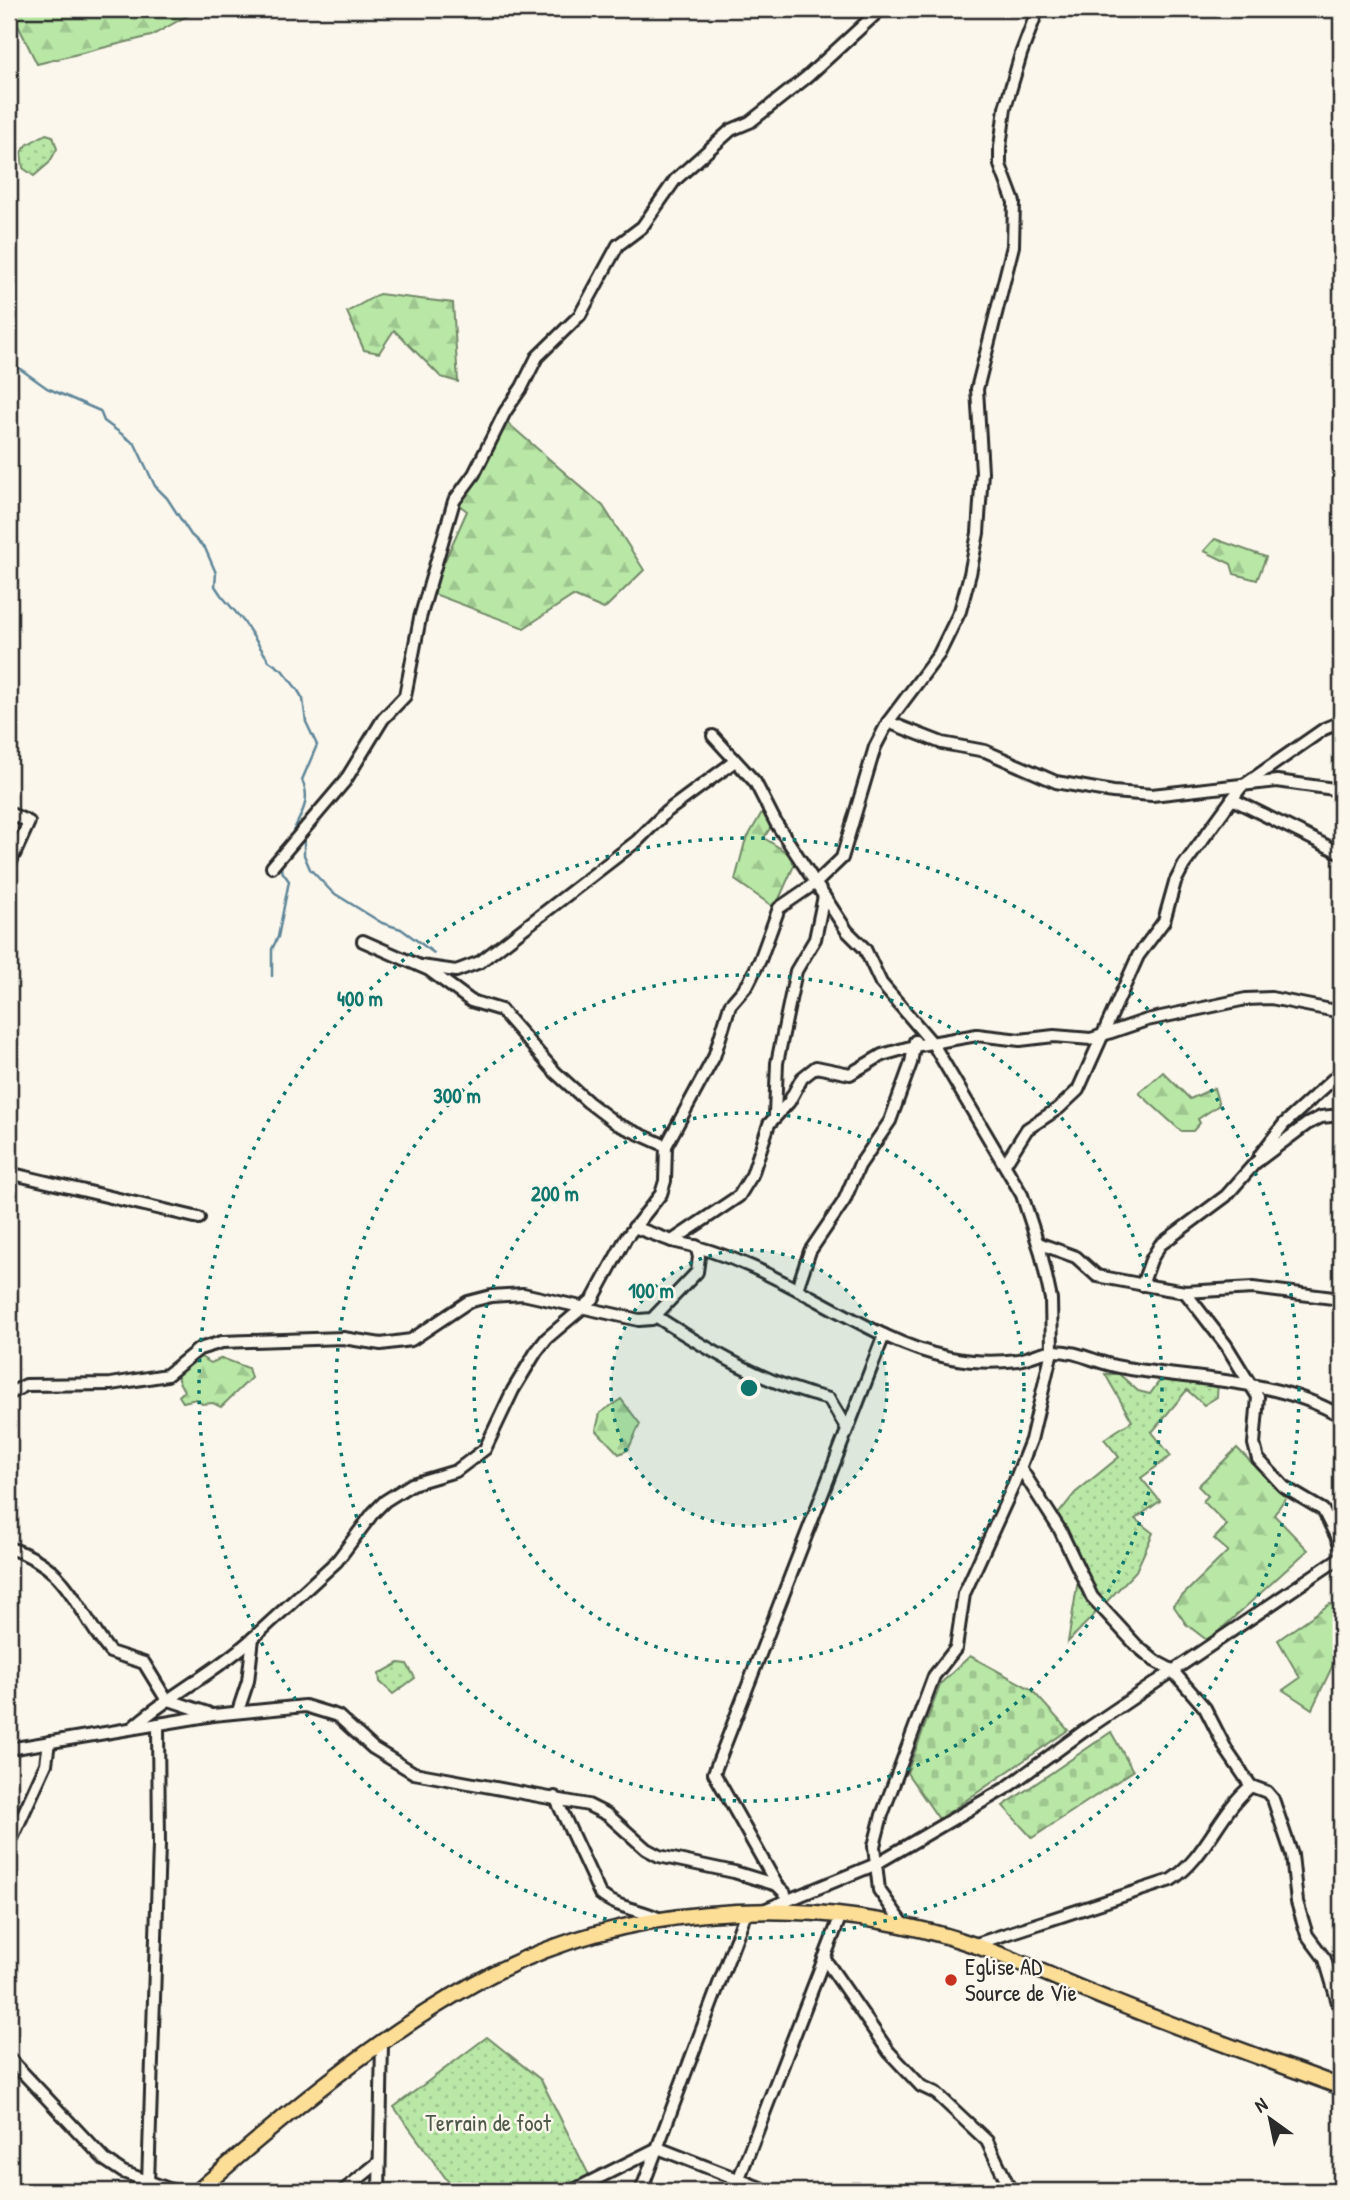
<svg xmlns="http://www.w3.org/2000/svg" width="1350" height="2200" viewBox="0 0 1350 2200" font-family="'Patrick Hand',sans-serif">
<defs>
<pattern id="grass-dots" width="8" height="8" patternUnits="userSpaceOnUse" patternTransform="scale(1.75)"><rect width="8" height="8" fill="#b8e7a6"/><path d="M2 2h.1M6 6h.1" fill="none" stroke="#9ec68f" stroke-width="1.8" stroke-linecap="round"/></pattern>
<pattern id="forest-firs" width="22" height="20" patternUnits="userSpaceOnUse" patternTransform="scale(1.75)"><rect width="22" height="20" fill="#b8e7a6"/><path d="M5 1l3.5 6h-7zM16 11l3.5 6h-7z" fill="#9ec68f"/></pattern>
<pattern id="cemetery-stones" width="16" height="16" patternUnits="userSpaceOnUse" patternTransform="scale(1.75)"><rect width="16" height="16" fill="#b8e7a6"/><path d="M2 7V4a2 2 0 0 1 4 0v3zM10 15v-3a2 2 0 0 1 4 0v3z" fill="#9ec68f"/></pattern>
</defs>
<rect width="100%" height="100%" fill="#fbf7ec"/>
<filter id="ink" filterUnits="userSpaceOnUse"><feTurbulence type="fractalNoise" baseFrequency=".0143" numOctaves="2"/><feDisplacementMap in="SourceGraphic" scale="14" xChannelSelector="R" yChannelSelector="G"/><feConvolveMatrix kernelMatrix="1 2 1 2 8 2 1 2 1" color-interpolation-filters="sRGB"/></filter>
<g filter="url(#ink)">
<g fill="url(#grass-dots)" stroke="#728968" stroke-width="2">
<polygon points="46,134 53,136 57,149 49,163 34,176 23,168 21,152 28,144"/>
<polygon points="1165,1373 1218,1381 1217,1397 1204,1405 1187,1390 1152,1432 1171,1456 1141,1478 1160,1501 1135,1519 1153,1533 1136,1571 1068,1642 1079,1574 1056,1517 1075,1493 1119,1457 1104,1439 1132,1421 1105,1374 1119,1374 1138,1391 1150,1394"/>
<polygon points="399,1663 407,1664 415,1678 393,1694 380,1682 379,1674"/>
<polygon points="487,2037 541,2080 592,2181 572,2191 455,2191 394,2107"/>
</g>
<g fill="url(#forest-firs)" stroke="#728968" stroke-width="2">
<polygon points="10,9 199,9 151,36 37,64"/>
<polygon points="379,294 453,303 458,382 441,377 394,330 379,353 364,350 347,312"/>
<polygon points="502,418 603,506 644,570 604,609 573,596 524,628 434,594 442,567 467,511 454,501"/>
<polygon points="1215,539 1266,557 1257,580 1234,574 1231,564 1204,551"/>
<polygon points="765,807 775,820 764,838 797,859 775,908 735,880 745,842"/>
<polygon points="1163,1072 1190,1099 1214,1088 1219,1105 1198,1119 1200,1123 1193,1131 1181,1131 1139,1093"/>
<polygon points="199,1356 211,1363 222,1358 248,1368 251,1378 221,1407 213,1403 202,1404 196,1399 183,1402 179,1396 184,1391 178,1380 178,1370"/>
<polygon points="621,1399 640,1424 628,1450 619,1454 596,1430 600,1413"/>
<polygon points="1237,1448 1286,1497 1274,1515 1308,1550 1208,1641 1186,1624 1173,1605 1228,1551 1214,1539 1227,1525 1203,1501 1208,1496 1198,1486"/>
<polygon points="1330,1604 1341,1609 1341,1648 1312,1709 1283,1690 1300,1678 1278,1640"/>
</g>
<g fill="url(#cemetery-stones)" stroke="#728968" stroke-width="2">
<polygon points="970,1656 1031,1689 1068,1730 939,1819 907,1773 941,1683"/>
<polygon points="1111,1732 1133,1771 1032,1838 1003,1806"/>
</g>
<g fill="none" stroke-linecap="round" stroke-linejoin="round">
<g stroke="#5f8699" stroke-width="2.5">
<path d="M9 361 47 388 100 411 104 421 135 444 155 486 167 498 191 535 205 548 216 573 215 586 221 595 244 622 269 661 282 670 297 689 303 699 306 722 317 745 302 780C313 803 298 817 290 839"/>
<polyline points="304,836 304,855 310,869 332,892 382,923 401,929 434,953"/>
<polyline points="272,976 272,949 278,937 289,881 281,870 282,862"/>
</g>
<g stroke="#2b2b2b" stroke-width="16">
<g id="minor">
<polyline points="888,722 942,743 985,751 1056,782 1113,792 1152,795 1277,781 1341,790"/>
<polyline points="713,736 755,782 776,823 847,931 865,949 881,983 933,1044 1022,1195 1041,1253 1051,1299 1052,1351 1031,1440 1011,1491 964,1594 956,1648 934,1676 882,1815 874,1846 879,1890 904,1925"/>
<polyline points="1232,799 1341,853"/>
<polyline points="9,813 29,822 9,866"/>
<polyline points="272,867 345,781 383,719 405,696 420,618 454,501 474,474 505,412 522,387 537,357 580,315 618,245 642,227 675,180 731,130 750,122 807,77 881,9"/>
<polyline points="363,941 429,970 471,1001 501,1010 556,1073 588,1102 617,1124 666,1146"/>
<polyline points="421,966 456,971 480,962 637,841 666,812 735,761"/>
<polyline points="775,1115 777,1063 796,971 815,939 824,896"/>
<polyline points="1260,1155 1284,1124 1341,1072"/>
<polyline points="1005,1164 1027,1129 1059,1108 1078,1090 1138,956 1164,921 1175,882 1184,865 1241,787 1324,729 1341,722"/>
<polyline points="9,1173 199,1218"/>
<polyline points="634,1227 672,1241 739,1196 752,1175 769,1124 789,1102 802,1078 816,1067 850,1074 882,1055 914,1046 977,1035 1020,1040 1054,1036 1091,1039 1147,1020 1246,999 1271,998 1341,1012"/>
<path d="M672 1241C753 1257 811 1300 884 1335"/>
<polyline points="1038,1243 1076,1257 1097,1276 1155,1287 1185,1292 1253,1288 1341,1299"/>
<polyline points="1142,1285 1151,1260 1160,1245 1226,1196 1255,1163 1307,1124 1321,1117 1341,1115"/>
<polyline points="797,1289 810,1251 844,1201 859,1166 890,1121 911,1063 915,1041"/>
<polyline points="1185,1292 1226,1345 1258,1397 1254,1444 1258,1459 1284,1487 1323,1510 1341,1546"/>
<path d="M657 1317C710 1351 767 1385 829 1399L847 1429"/>
<polyline points="9,1394 26,1385 111,1384 167,1375 199,1349 222,1342 343,1338 381,1344 411,1340 468,1302 491,1296 523,1294 639,1320 652,1319 697,1272 699,1257 696,1246"/>
<polyline points="1021,1469 1060,1530 1092,1597 1137,1646 1155,1661 1172,1670 1205,1708 1227,1751 1251,1786 1267,1792 1273,1799 1292,1855 1297,1902 1307,1935 1325,1959 1341,2013"/>
<path d="M9 1548C70 1567 75 1608 110 1652L144 1663 166 1699 208 1713"/>
<polyline points="238,1711 248,1681 253,1638 337,1561 373,1513 385,1501 412,1484 456,1471 485,1449 513,1390 536,1352 547,1338 593,1299 626,1238 661,1194 665,1181 666,1146 714,1057 730,1005 748,984 760,960 779,908 817,882 842,858 875,747 888,722 939,654 960,611 970,574 978,533 982,472 977,389 1013,246 1014,202 1000,165 1000,147 1005,108 1021,54 1038,9"/>
<path d="M132 1728C170 1694 215 1673 253 1638"/>
<polyline points="9,1749 213,1715 305,1706 338,1716 373,1748 414,1773 588,1805 608,1815 646,1849 659,1856 734,1872 777,1885 785,1893"/>
<path d="M555 1797 600 1894C619 1910 644 1909 664 1921"/>
<polyline points="9,1845 46,1764 49,1742"/>
<polyline points="9,1852 9,1878"/>
<path d="M777 1885 714 1773 884 1335C928 1356 969 1366 1018 1360 1030 1358 1041 1351 1054 1351 1079 1351 1096 1363 1120 1367 1194 1381 1274 1377 1341 1416"/>
<polyline points="764,1910 874,1865 1006,1788 1084,1731 1341,1557"/>
<path d="M973 1945 1171 1880C1206 1858 1219 1812 1251 1786"/>
<polyline points="824,1958 889,2052 921,2086 936,2093 987,2141 1011,2191"/>
<polyline points="9,2058 105,2160 123,2172 174,2191"/>
<polyline points="151,2191 148,2183 159,1845 158,1724"/>
<polyline points="343,2191 379,2162"/>
<polyline points="379,2191 382,2044"/>
<polyline points="572,2191 658,2148 768,2191"/>
<polyline points="641,2191 746,1912"/>
<polyline points="734,2191 841,1915"/>
</g>
</g>
<g stroke="#2b2b2b" stroke-width="19">
<path id="major" d="M198 2191C285 2115 373 2040 475 1983 615 1905 793 1893 946 1936 1005 1953 1060 1981 1117 2003 1191 2033 1266 2059 1341 2087"/>
</g>
<use href="#minor" stroke="#fbf7ec" stroke-width="10"/>
<use href="#major" stroke="#fdde96" stroke-width="14"/>
</g>
</g>
<circle cx="749" cy="1388" r="138" fill="#0f766e" fill-opacity=".12"/>
<g fill="none" stroke="#0f766e" stroke-width="3.5" stroke-dasharray="3.5 7">
<circle cx="749" cy="1388" r="138"/>
<circle cx="749" cy="1388" r="275"/>
<circle cx="749" cy="1388" r="413"/>
<circle cx="749" cy="1388" r="550"/>
</g>
<circle fill="#c8321e" stroke="#fbf7ec" stroke-width="2.5" cx="951" cy="1980" r="7"/>
<g text-anchor="middle" stroke-width="5" stroke-linejoin="round" paint-order="stroke">
<g font-size="23" fill="#2b2b2b" stroke="#fbf7ec" text-anchor="start">
<text x="965" y="1975">Eglise AD<tspan x="965" dy="26">Source de Vie</tspan></text>
</g>
<g font-size="23" fill="#4e5a4a" stroke="#fbf7ec">
<text x="488" y="2131">Terrain de foot</text>
</g>
</g>
<circle cx="749" cy="1388" r="10" fill="#0f766e" stroke="#fbf7ec" stroke-width="3.5"/>
<g font-size="21" text-anchor="middle" font-weight="bold" fill="#0f766e" stroke="#fbf7ec" stroke-width="5" stroke-linejoin="round" paint-order="stroke">
<text x="360" y="1006">400 m</text>
<text x="457" y="1103">300 m</text>
<text x="555" y="1201">200 m</text>
<text x="651" y="1298">100 m</text>
</g>
<rect width="1350" height="2200" fill="none" stroke="#fbf7ec" stroke-width="35"/>
<rect x="18" y="18" width="1315" height="2165" fill="none" stroke="#2b2b2b" stroke-width="2.5" filter="url(#ink)"/>
<g transform="translate(1270 2119) rotate(327)" stroke="#fbf7ec" stroke-width="5" paint-order="stroke">
<path d="M0-5L12 26L0 18L-12 26Z" fill="#2b2b2b"/>
<text y="-10" font-size="19" font-weight="bold" text-anchor="middle" fill="#2b2b2b">N</text>
</g>
</svg>
